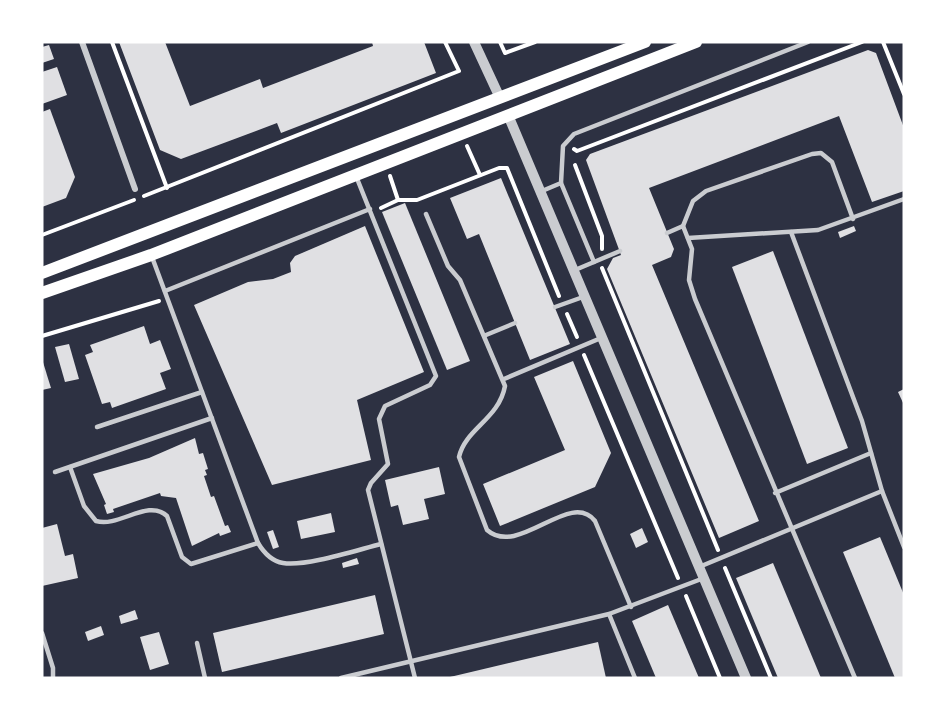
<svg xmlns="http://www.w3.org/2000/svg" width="946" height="720" viewBox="0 0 946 720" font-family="'Sofia Sans Condensed',sans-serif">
<rect width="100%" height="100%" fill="#2d3142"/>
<g fill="#e0e0e3">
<polygon points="119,42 165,42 190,106 260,79 263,88 373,46 372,42 424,42 436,73 281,133 277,123 181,159 160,150"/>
<polygon points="49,45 54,59 42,63 42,47"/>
<polygon points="868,50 876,53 904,128 904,191 872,202 839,116 649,188 674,249 671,257 652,265 759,521 719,538 607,269 613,258 621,255 586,160 590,154"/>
<polygon points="57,67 67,95 42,104 42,72"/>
<polygon points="50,109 75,177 66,198 42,207 42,112"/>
<polygon points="501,178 570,344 530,360 479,234 467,239 450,198"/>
<polygon points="405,203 470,361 447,370 382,212"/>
<polygon points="365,226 424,372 357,400 371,460 272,485 194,305 248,282 273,279 291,272 290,263 295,256"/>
<polygon points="854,226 856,231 840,238 838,232"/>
<polygon points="773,251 848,448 807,464 732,267"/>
<polygon points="144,326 150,344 160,340 171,369 160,373 166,389 112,408 110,402 102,404 85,355 93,352 90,345"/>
<polygon points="69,344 79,379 65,382 55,347"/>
<polygon points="42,359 51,388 42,390"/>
<polygon points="573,361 611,453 595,487 500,526 483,484 565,450 534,377"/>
<polygon points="904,389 904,405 898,392"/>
<polygon points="195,438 199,454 203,453 208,469 205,470 207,475 204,476 211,497 214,496 225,526 228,525 231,532 220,536 219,533 192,546 176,498 161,496 160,493 113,509 114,512 107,514 104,505 106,504 93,474 149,458"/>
<polygon points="439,467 445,494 424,499 429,519 403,525 398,505 391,507 385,480"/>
<polygon points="331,513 335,532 301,539 297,521"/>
<polygon points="57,524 65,556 73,554 78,578 42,586 42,528"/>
<polygon points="642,528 648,542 636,548 630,534"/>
<polygon points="273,530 279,547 273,549 267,532"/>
<polygon points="880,537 904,595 904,678 895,678 843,552"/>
<polygon points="357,558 359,564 343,568 342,563"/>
<polygon points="773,563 821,678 778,678 736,578"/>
<polygon points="375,595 384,634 222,672 213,633"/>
<polygon points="668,605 699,678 656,678 632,621"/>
<polygon points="135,610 138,619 121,624 119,616"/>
<polygon points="101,626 104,635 88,641 85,632"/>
<polygon points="159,632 169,664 150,670 140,637"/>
<polygon points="598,642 606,678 450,678 450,677"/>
</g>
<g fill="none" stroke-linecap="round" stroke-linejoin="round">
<g stroke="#fff" stroke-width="4">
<polyline points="112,42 167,188"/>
<polyline points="500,42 505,53 535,42"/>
<polyline points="883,42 904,94"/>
<polyline points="467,146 480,175"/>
<polyline points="574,149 577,151 862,42"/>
<polyline points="575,165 602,236 602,249"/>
<polyline points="390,176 398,200"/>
<polyline points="144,196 459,71 445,42"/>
<polyline points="381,208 398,200 417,200 499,168 507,168 559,296"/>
<polyline points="42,235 134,200"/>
<polyline points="602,268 718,550"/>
<polyline points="567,314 577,337"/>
<polyline points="42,336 159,301"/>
<polyline points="584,355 678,578"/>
<polyline points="725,568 771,678"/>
<polyline points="686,596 720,678"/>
</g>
<g stroke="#caccd0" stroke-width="4.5">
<polyline points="356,176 436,376 430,385 385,406 379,419 388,464 371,483 368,490 415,678"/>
<polyline points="561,183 594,262 575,270"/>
<polyline points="542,191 561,183 563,146 574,134 808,42"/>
<path d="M426 214 448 266 460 280 505 386C499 419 465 429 459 457L487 530C519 558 570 489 595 521L631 607"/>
<polyline points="683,226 693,201 706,191 812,154 821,153 832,162 853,219"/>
<polyline points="791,232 862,421 882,491 904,547"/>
<polyline points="667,233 683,226 692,249 689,280 695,299 855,678"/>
<polyline points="688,238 818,230 904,199"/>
<path d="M152 257 258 543C264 553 271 561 283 563 305 567 357 550 381 544"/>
<polyline points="594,262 620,251"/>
<polyline points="165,291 370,209"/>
<polyline points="555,307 583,297"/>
<polyline points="486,335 515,323"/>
<polyline points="504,379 601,338"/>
<polyline points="97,427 202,392"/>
<path d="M70 467 84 506 96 521C119 528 148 498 167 516L182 557 191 564 258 543"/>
<polyline points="55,472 212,418"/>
<polyline points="775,493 871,453"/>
<polyline points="699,567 882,491"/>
<polyline points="609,614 635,678"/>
<polyline points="42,633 53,668 53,678"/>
<polyline points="197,643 205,678"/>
<polyline points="341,678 609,614 704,578"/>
</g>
<polyline stroke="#caccd0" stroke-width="6" points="82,42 135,189"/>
<g stroke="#caccd0" stroke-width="10">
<polyline points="474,42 500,98"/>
<polyline points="508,115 746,678"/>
</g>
<g stroke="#fff" stroke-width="12">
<polyline points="42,273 645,42"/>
<polyline points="42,293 151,255 696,42"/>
</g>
</g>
<rect width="946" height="720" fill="none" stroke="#ffffff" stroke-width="87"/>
</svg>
